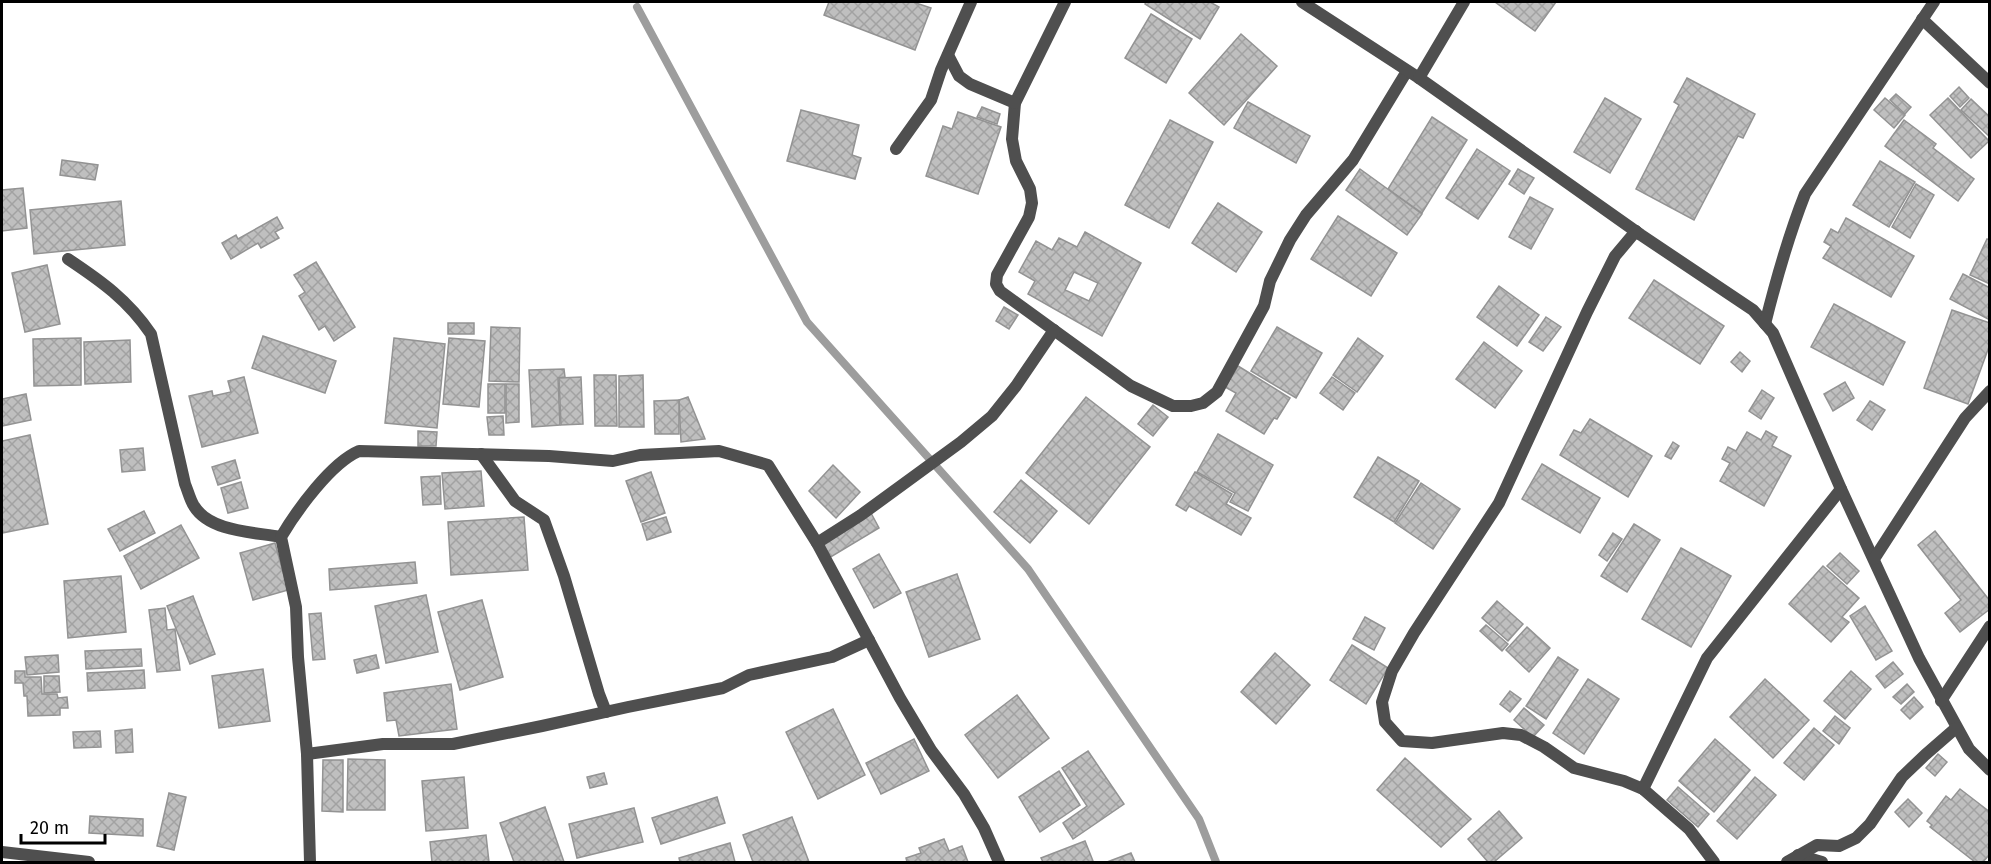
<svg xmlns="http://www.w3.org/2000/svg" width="1991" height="864" viewBox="0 0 1991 864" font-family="'Fira Sans',sans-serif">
<defs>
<pattern id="building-cross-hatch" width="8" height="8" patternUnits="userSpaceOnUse" patternTransform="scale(1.5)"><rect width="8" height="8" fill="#bfbfbf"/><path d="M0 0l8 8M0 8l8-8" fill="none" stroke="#a2a2a2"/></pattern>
</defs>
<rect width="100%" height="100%" fill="#fff"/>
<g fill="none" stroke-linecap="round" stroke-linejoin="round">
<polyline stroke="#9d9d9d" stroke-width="8" points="637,7 807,322 1028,569 1199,819 1216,862"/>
</g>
<g fill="url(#building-cross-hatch)" stroke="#939393" stroke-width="1.5" fill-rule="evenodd">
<polygon points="829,2 913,2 931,8 915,50 824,15"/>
<polygon points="1146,2 1210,2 1219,7 1200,39 1145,4"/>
<polygon points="1495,2 1556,2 1535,31"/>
<polygon points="1151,14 1192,39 1166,83 1125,58"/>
<polygon points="1241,34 1277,66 1224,125 1189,93"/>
<polygon points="1687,78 1755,114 1743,138 1738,136 1694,220 1636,189 1679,105 1674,102"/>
<polygon points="1959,87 1969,98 1960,107 1950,96"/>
<polygon points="1896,94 1911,107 1905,114 1890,100"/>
<polygon points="1605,98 1641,119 1610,173 1574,152"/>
<polygon points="1885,98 1905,115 1894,128 1874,110"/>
<polygon points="1948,98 1989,141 1971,158 1930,115"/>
<polygon points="1971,99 1990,117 1990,137 1961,110"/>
<polygon points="1248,102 1310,136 1296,163 1234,128"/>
<polygon points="982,107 1000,114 997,124 977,117"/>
<polygon points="801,110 859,125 852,155 861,158 855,179 787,161"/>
<polygon points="958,112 1001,127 978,194 926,176 943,126 952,129"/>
<polygon points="1432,117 1467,140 1422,213 1388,189"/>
<polygon points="1170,120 1213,142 1169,228 1125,205"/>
<polygon points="1904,120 1936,144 1933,148 1974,179 1958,201 1885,146"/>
<polygon points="1477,149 1510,171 1478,219 1446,198"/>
<polygon points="62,160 98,165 95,180 60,175"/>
<polygon points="1880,161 1915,182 1889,227 1853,205"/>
<polygon points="1360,169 1422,214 1407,235 1346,190"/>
<polygon points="1518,169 1534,178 1524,194 1509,184"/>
<polygon points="1916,184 1934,195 1910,238 1892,227"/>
<polygon points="23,188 27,228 2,231 2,190"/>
<polygon points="1530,197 1553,209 1531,249 1509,237"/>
<polygon points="121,201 125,245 34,254 30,210"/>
<polygon points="1218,203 1262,232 1236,272 1192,243"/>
<polygon points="1338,216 1397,253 1371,296 1311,259"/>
<polygon points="277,217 283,228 275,232 279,238 261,248 258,243 231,259 222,243 236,235 238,239"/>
<polygon points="1846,218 1914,256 1891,297 1823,258 1831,246 1824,242 1831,229 1838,233"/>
<path d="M1085 232 1141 263 1102 336 1028 294 1035 281 1019 272 1036 241 1052 250 1059 238 1077 247ZM1074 272 1098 283 1089 301 1065 290Z"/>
<polygon points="1987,239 1990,240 1990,284 1970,275"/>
<polygon points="316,262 355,327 334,341 325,326 319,330 299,296 305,292 294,275"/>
<polygon points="47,265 60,324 25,332 12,273"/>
<polygon points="1963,274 1990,288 1990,320 1950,299"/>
<polygon points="1654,280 1724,326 1700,364 1629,318"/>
<polygon points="1499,286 1539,315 1517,346 1477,317"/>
<polygon points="1834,304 1905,342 1883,385 1811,347"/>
<polygon points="1004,307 1018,315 1009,329 996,321"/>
<polygon points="1952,310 1990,323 1990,344 1968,404 1924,388"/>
<polygon points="1546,317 1561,327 1543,351 1529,342"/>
<rect x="448" y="323" width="26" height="11"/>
<polygon points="491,327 520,328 519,382 489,381"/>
<polygon points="1277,327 1322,353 1296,398 1251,371"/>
<polygon points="263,336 336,361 325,393 252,368"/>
<polygon points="81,338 81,385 34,386 33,339"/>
<polygon points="394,338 445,344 437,428 385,423"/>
<polygon points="449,338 485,341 479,407 443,404"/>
<polygon points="1358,338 1383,356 1357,392 1333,375"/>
<polygon points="130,340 131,382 85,384 84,342"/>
<polygon points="1484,342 1522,371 1495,408 1456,379"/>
<polygon points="1740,352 1750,361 1742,372 1731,362"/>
<polygon points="1238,366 1290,398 1277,419 1274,418 1264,434 1226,411 1236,393 1225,387"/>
<polygon points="564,369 565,377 558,378 560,425 532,427 529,370"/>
<polygon points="594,375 616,375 617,426 595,426"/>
<polygon points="643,375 644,427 619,427 619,376"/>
<polygon points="244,377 258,433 202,447 189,396 212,391 213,396 231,392 228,381"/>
<polygon points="581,377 583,424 561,425 559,378"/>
<polygon points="1332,377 1355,393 1343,410 1320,393"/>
<polygon points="1845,382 1854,398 1833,411 1824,394"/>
<rect x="488" y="384" width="17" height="29"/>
<polygon points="506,384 519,384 519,422 506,423"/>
<polygon points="1762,390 1774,398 1761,419 1749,411"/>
<polygon points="26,394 31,420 2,426 2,399"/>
<polygon points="688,397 705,439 681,442 679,400"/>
<polygon points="1086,397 1150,447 1089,524 1026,473"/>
<polygon points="679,400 679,434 655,434 654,401"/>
<polygon points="1870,401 1885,410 1872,430 1857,420"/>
<polygon points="1153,405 1168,417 1153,436 1138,424"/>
<polygon points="503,416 504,435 489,435 487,417"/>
<polygon points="1590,419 1652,456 1628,497 1560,455 1574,430 1581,433"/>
<polygon points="418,431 437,432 436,446 418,446"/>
<polygon points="1766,431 1777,437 1772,446 1791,456 1764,506 1720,481 1730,463 1722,459 1728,447 1736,451 1747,432 1761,440"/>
<polygon points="1218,434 1273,465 1248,511 1230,502 1235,493 1197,472"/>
<polygon points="30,435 48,524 2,533 2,441"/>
<polygon points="1673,442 1679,446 1671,459 1665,456"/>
<polygon points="143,448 145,470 122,472 120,450"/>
<polygon points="1378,457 1419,481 1394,522 1354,497"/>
<polygon points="235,460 240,478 218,485 212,467"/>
<polygon points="1542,464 1600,498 1580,533 1522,499"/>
<polygon points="833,465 860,492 836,518 809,491"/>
<polygon points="481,471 484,506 445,509 442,473"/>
<polygon points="651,472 665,513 641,522 626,481"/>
<polygon points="1195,472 1232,494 1226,504 1251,518 1241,535 1189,506 1186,511 1176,505"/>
<polygon points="440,476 441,504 423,505 421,477"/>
<polygon points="1021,480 1057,511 1030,543 994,512"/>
<polygon points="241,482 248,508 228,513 221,488"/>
<polygon points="1421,483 1460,509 1433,549 1395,523"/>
<polygon points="144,511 155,533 120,551 108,529"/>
<polygon points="871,513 879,528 829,558 821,544"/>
<polygon points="524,517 528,570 451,575 448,522"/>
<polygon points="666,517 671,532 647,540 642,524"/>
<polygon points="1634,524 1660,540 1627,592 1601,576"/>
<polygon points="181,525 199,558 141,589 124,556"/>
<polygon points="1935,531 1990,601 1990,609 1960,632 1945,613 1961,600 1918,545"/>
<polygon points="1613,533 1622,539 1607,561 1599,555"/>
<polygon points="275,543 288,590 253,600 240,553"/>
<polygon points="1681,548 1731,576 1691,647 1642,619"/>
<polygon points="1840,553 1859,571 1847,584 1827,566"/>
<polygon points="879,554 901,593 874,608 853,569"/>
<polygon points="415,562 417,583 330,590 329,569"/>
<polygon points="1823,566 1859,598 1842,617 1849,622 1831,642 1789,604"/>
<polygon points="957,574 980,639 929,657 906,592"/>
<polygon points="121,576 126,632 68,638 64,581"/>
<polygon points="426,595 438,652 386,663 375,606"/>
<polygon points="193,596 215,654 190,664 167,606"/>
<polygon points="482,600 503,677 460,690 438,612"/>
<polygon points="1497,601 1523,624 1508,641 1482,618"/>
<polygon points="1865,606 1892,651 1876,660 1850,616"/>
<polygon points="165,608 167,630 175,629 180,670 157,672 149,610"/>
<polygon points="321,613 325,659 313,660 309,614"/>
<polygon points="1365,617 1385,628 1374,650 1353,639"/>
<polygon points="1486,625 1508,644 1502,651 1480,631"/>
<polygon points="1527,627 1550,648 1529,672 1506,650"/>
<polygon points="1352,645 1388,668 1366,704 1330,680"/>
<polygon points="141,649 142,666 86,669 85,651"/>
<polygon points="1275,653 1310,685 1276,724 1241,692"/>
<polygon points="58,655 59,672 27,675 25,657"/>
<polygon points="376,655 379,668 357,673 354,660"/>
<polygon points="1558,657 1578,670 1546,719 1526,706"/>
<polygon points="1893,662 1903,674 1885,688 1876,676"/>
<polygon points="263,669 270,721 219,728 212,676"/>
<polygon points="144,670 145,688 88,691 87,673"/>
<polygon points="15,671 25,671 25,677 41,677 42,694 57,694 58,698 67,697 68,708 60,708 60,715 28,716 27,696 24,696 23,683 15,683"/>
<polygon points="1851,671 1871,689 1845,719 1824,701"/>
<polygon points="44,676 59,676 60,692 44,693"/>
<polygon points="1588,679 1619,699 1584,754 1553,733"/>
<polygon points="1765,679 1809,720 1773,758 1730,717"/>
<polygon points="451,684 457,729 399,736 396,720 387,721 384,693"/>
<polygon points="1907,684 1914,692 1901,704 1893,697"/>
<polygon points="1510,691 1521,699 1510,712 1500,704"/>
<polygon points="1017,695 1049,738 998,778 965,735"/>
<polygon points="1914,697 1923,707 1910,719 1901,710"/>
<polygon points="1524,708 1544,725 1533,737 1514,720"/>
<polygon points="833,709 865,775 818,799 786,732"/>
<polygon points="1835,716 1850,728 1839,744 1823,731"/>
<polygon points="1814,728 1834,745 1804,780 1784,763"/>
<polygon points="132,729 133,752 116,753 115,731"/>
<polygon points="100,731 101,747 74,748 73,732"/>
<polygon points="914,739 929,771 881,794 866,763"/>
<polygon points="1715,739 1750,770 1714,812 1679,781"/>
<polygon points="1088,751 1124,804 1073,839 1063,823 1087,806 1062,768"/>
<polygon points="1938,754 1947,762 1935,776 1926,768"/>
<polygon points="1405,758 1471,819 1441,847 1377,790"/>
<polygon points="348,759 385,760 385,810 347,810"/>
<polygon points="323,760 343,760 343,812 322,811"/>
<polygon points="1059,771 1080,805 1040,832 1019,797"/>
<polygon points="604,773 607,784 590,788 587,777"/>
<polygon points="464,777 468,828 426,831 422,781"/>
<polygon points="1755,777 1776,795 1737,839 1717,821"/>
<polygon points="1678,787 1709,814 1698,827 1667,800"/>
<polygon points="1960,789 1990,812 1990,854 1983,862 1975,862 1930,827 1932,825 1927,821 1946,796 1951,800"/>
<polygon points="169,793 186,797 174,850 157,846"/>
<polygon points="717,797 725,823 661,844 652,818"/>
<polygon points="1908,799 1922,813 1909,827 1895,812"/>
<polygon points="545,807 564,862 514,862 500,823"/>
<polygon points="634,808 643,842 577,858 569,824"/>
<polygon points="1499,811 1522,838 1494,862 1488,862 1468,839"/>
<polygon points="90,816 143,819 143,836 89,833"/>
<polygon points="792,817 809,862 753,862 743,835"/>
<polygon points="486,835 489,862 432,862 430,842"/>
<polygon points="944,839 949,851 962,846 968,862 907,862 906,858 921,853 919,848"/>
<polygon points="1085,841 1093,861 1089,862 1043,862 1041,858"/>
<polygon points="730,843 735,862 680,862 679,858"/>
<polygon points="1131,853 1135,862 1107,862"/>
</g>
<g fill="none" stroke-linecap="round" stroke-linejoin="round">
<g stroke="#4f4f4f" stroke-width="12">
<polyline points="1065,2 1015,103 1012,139 1016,161 1030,189 1032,203 1029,217 997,275 996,284 1000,291 1131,386 1173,406 1191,406 1203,403 1217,392 1264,306 1270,281 1290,240 1306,215 1353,160 1407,71"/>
<polyline points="1302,2 1419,78 1641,235 1753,310 1773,333 1841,489 1919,658 1969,749 1990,770"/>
<polyline points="1922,19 1990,83"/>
<polyline points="948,55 959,76 970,84 1015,103"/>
<polyline points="1419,78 1464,2"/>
<polyline points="896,149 931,100 941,70 971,2"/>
<polyline points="1636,231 1615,256 1587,312 1499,503 1414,633 1392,671 1382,702 1385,722 1402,741 1432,743 1503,733 1521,735 1544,747 1574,768 1624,781 1643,789 1689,829 1714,862"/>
<path d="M68 259C101 281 128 300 151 334L185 484C188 491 190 500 194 506 210 532 254 532 281 537"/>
<path d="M1765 324C1776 280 1788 237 1805 194L1934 2"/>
<polyline points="481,454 515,501 544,520 564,576 599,694 606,712"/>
<polyline points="817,543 861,515 961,442 992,416 1016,386 1054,330"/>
<polyline points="1874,559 1965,418 1990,391"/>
<polyline points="1941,701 1990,626"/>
<polyline points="307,754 383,744 453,744 542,726 628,707 723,688 749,675 832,657 869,640"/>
<polyline points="1643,789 1707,658 1841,489"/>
<polyline points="2,852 89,862"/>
<polyline points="1798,855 1822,862"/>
<path d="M310 862 307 754 298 657 296 607 281 537C297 510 331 463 359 451L549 456 613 461 640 455 719 451 768 465 817 543 900 698 931 750 964 794 984 828 999 862"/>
<polyline points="1787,862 1817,845 1839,846 1856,838 1870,824 1902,777 1925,755 1956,728"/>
</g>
</g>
<rect width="1991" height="864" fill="none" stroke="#000000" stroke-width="6"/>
<path d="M21 834v9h84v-9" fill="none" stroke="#000000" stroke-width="3"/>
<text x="30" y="834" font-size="18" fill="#000000" stroke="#ffffff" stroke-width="4.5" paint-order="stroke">20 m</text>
</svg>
